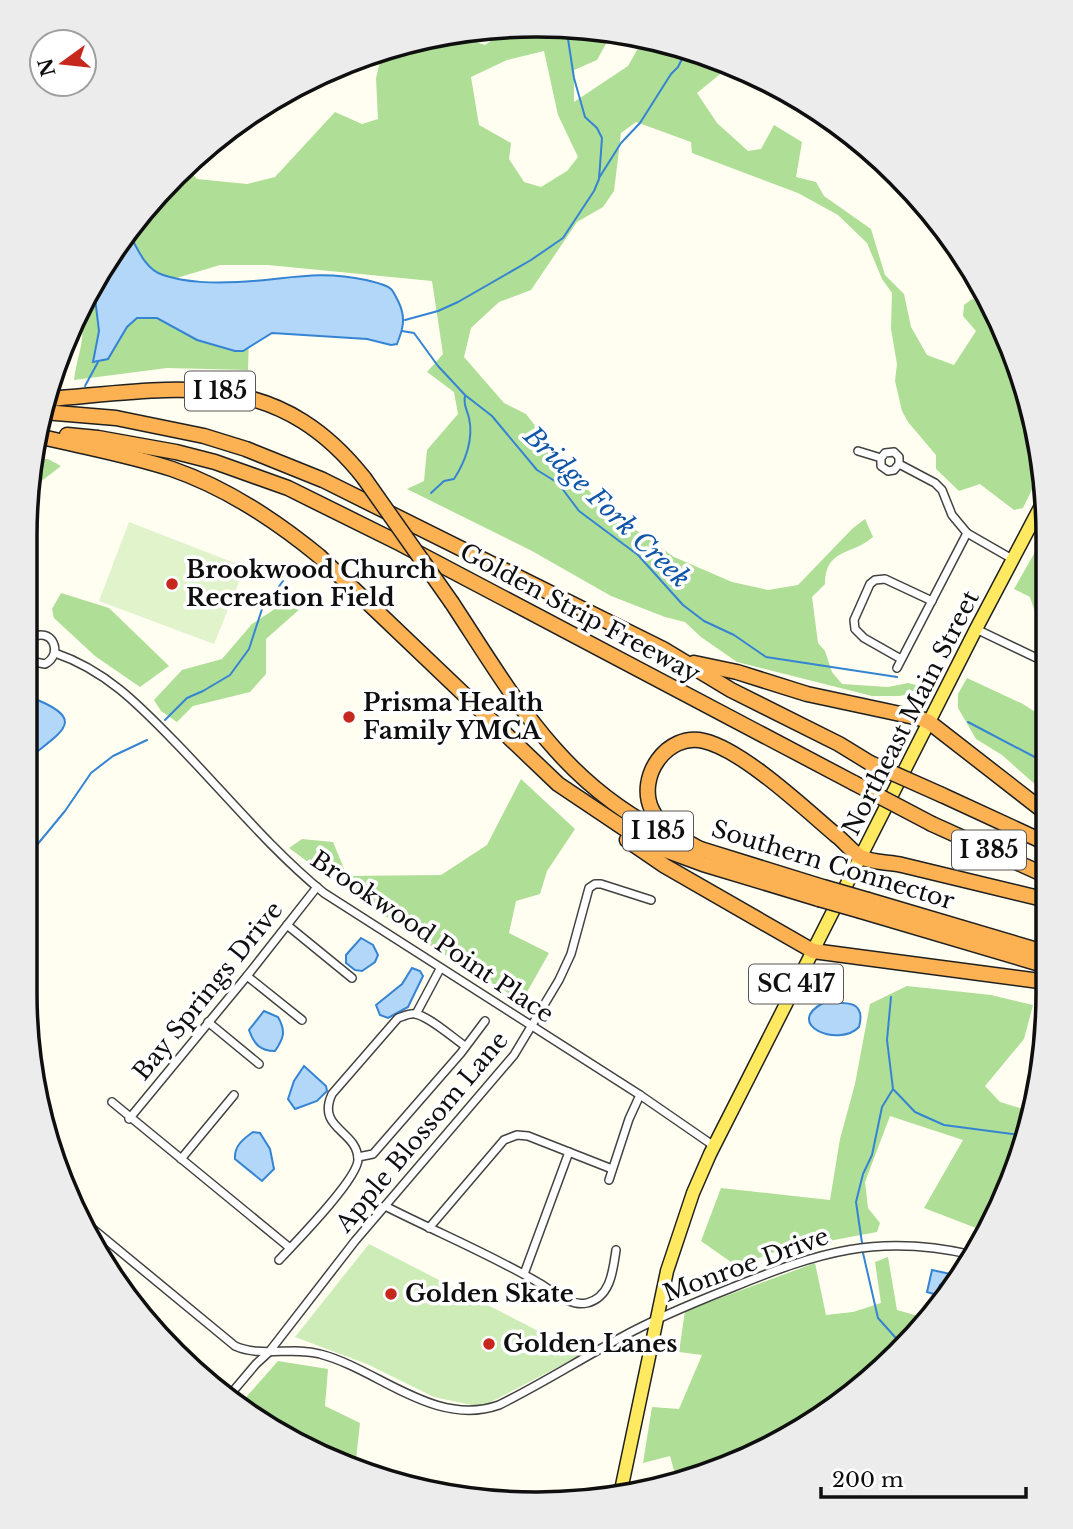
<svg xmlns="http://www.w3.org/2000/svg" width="1073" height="1529" viewBox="0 0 1073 1529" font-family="'Libre Baskerville',serif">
<rect width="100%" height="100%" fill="#fffef0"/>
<polygon fill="#cdecb7" points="369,1244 583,1354 481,1407 434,1397 367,1364 295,1337"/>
<g fill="#afde96" fill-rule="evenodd">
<path d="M570 26 612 33 597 60 574 70V102L628 66 644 38 669 42 731 65 697 93 717 123 748 151 761 149 774 125 802 142 796 177 816 182 824 196 871 229 885 275 904 294 911 327 927 355 954 365 976 331 963 316 964 305 972 299 981 301 986 312 995 309 996 310 1043 467 1023 508 1014 510 980 484 959 491 936 469V455L908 422 902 411 895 381 897 364 891 329 892 293 882 279 867 243 838 215 798 193 692 153 691 142 636 122 621 133 614 191 603 207 577 222 531 290 499 302 471 328 464 357 504 403 526 414 551 446 565 458 575 476 605 508 674 557 732 582 768 590 798 585 853 528 865 519 873 537C853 555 825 548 825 584L812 597 818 643 825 651 832 672 842 684 888 687 908 683 920 686 910 694 899 696H872L737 662 701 637 685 622 665 617 611 596 532 551 407 489 424 481 427 450 458 414 454 392 427 372 443 354 432 281 268 265H220L170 280 249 332 248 370 167 368 74 380C76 361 85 340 82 323L78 322 93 280 186 167 197 179 247 184 275 177 335 112 362 124 378 119 376 78 383 49 450 33 485 45 509 28ZM544 51 558 115 578 157 567 171 541 187 524 182 509 159 511 143 479 125 471 77 507 60Z"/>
<polygon points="34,459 48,459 61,466 35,486 33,499"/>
<polygon points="1035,552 1045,558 1045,617 1038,621 1030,597 1014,589"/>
<polygon points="61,593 109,608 169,666 140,687 95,656 54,618 52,609"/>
<polygon points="299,593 310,600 266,639 266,674 250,692 193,706 177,722 161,711 154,700 182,670 222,659 252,624"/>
<polygon points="967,678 1023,704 1046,719 1046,794 1002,755 976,739 958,708 958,694"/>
<path d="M521 779 575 829 547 871 540 894 516 901 509 933 549 953 522 1001C442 955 364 904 289 848L302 839 333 842 347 876 441 875 487 845Z"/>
<polygon points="907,986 991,995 1033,1005 1024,1039 985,1086 1000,1102 1033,1112 1022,1148 1014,1146 976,1228 924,1208 963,1140 890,1116 865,1182 868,1208 880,1223 877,1232 780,1250 732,1268 731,1262 701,1241 721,1188 830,1200 840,1139 855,1084 870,1004"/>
<polygon points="888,1257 897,1310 929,1319 874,1377 763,1452 677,1481 670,1456 643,1463 652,1407 679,1409 702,1355 679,1352 685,1311 815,1263 826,1315 853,1312 881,1303 875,1262"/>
<polygon points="278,1361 328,1369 325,1406 360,1423 355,1469 340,1465 241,1403"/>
</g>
<polygon fill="#e0f3ca" points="129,522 245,567 214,644 99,601"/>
<g fill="#b2d7f9" stroke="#3584d4" stroke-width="2">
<path d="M130 235C138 250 146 270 163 275 187 283 213 283 238 282 286 280 316 269 366 280 373 282 385 284 391 289 394 292 397 299 399 303 406 318 403 329 397 344L391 345 367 339 272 333 243 351H235L197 340 157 318H137L127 327 108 359 93 362 99 331 93 282Z"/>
<path d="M30 697C88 719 64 730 29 758Z"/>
<polygon points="361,938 373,945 378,955 375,962 362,971 355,970 346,963 346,955"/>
<polygon points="412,968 420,971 423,976 408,1007 388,1018 380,1015 376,1005 402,984"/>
<path d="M823 1003C842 1003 867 998 859 1027 839 1048 783 1025 823 1003Z"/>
<path d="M264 1011 278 1017C286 1031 284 1038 275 1051 260 1051 254 1044 249 1030Z"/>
<polygon points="304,1066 326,1086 327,1091 317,1101 295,1109 288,1099 294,1081"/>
<path d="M253 1132 260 1133 270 1149 274 1169 262 1181 235 1159C234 1146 243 1139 253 1132Z"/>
<polygon points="932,1270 955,1275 952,1288 940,1285 937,1295 927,1292"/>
</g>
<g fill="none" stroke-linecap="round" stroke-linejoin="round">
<g stroke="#3584d4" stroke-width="2">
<polyline points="599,178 621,143 640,123 671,74 678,67 687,49"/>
<polyline points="405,320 438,311 458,302 531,260 563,238 594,191 599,179 602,138 597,128 585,117 574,78 566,26"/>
<polyline points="402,331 414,333 438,366 465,395 492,416 537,470 558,483 579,511 638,555 683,605 704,621 734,635 766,657 897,677"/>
<polyline points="85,386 98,362"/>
<path d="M431 493 444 481 454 479C465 462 474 439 469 418 467 409 463 405 465 396"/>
<polyline points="363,568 371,563"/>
<polyline points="165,720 187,698 203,691 230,675 249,649 262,609 283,581"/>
<polyline points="968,722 1046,763"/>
<polyline points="27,857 65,811 91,773 113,756 147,740"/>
<polyline points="894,1090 915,1112 944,1125 1027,1136"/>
<polyline points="862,1243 856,1202 863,1174 872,1155 882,1107 893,1089 887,1040 891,997"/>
<polyline points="863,1253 878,1318 903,1346"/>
</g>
<g stroke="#424242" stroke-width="10">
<g id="minor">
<polyline points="940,227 948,246 958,254"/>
<polyline points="858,451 881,458"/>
<polyline points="899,464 894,470 888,471 881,466 881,458 885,453 894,452 899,457 899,464 935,483 942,490 952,515 967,533 1014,560"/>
<polyline points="976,629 1045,662"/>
<path d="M55 653C105 670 138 704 174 741 224 792 269 848 324 893L640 1095 714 1146"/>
<polyline points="901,659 864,638 855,629 854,620 870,584 875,580 885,579 932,601"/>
<path d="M30 661 45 664C65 653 51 626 31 638"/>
<polyline points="897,668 967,533"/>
<polyline points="287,925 352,978"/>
<polyline points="247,976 302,1020"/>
<polyline points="416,1014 440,969"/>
<polyline points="208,1022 259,1064"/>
<polyline points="1042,1060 1039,1045 1046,1037"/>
<polyline points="112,1102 290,1248"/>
<polyline points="129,1119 247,976 317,887"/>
<polyline points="358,1157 373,1154 461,1053 485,1021"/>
<polyline points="181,1159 234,1095"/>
<polyline points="609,1180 629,1119 640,1095"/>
<path d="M385 1206C436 1232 490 1254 539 1283 553 1291 570 1307 587 1303 611 1297 613 1270 616 1250"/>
<path d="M87 1224 235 1346C262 1358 292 1346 320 1354 378 1369 435 1428 499 1405 540 1385 579 1360 620 1338 656 1318 693 1303 731 1288 819 1252 878 1233 973 1255"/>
<polyline points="429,1228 504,1140 517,1135 528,1136 612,1169"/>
<path d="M279 1260C294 1244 359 1178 358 1159 357 1130 316 1129 332 1094L398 1018C404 1016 410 1013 415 1014 429 1016 453 1038 465 1046"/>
<polyline points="524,1274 569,1152"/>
<polyline points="229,1396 256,1364 269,1352 355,1241 514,1055 559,980 571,954 589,888 595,884 601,884 651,900"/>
</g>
</g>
<g stroke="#202020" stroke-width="15">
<polyline id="primary" points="620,1495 667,1271 693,1193 710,1154 976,629 1044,500"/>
</g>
<g stroke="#202020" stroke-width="17">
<g id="motorway">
<path d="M49 399C174 389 275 365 364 478"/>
<polyline points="44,412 116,418 204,436 246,449 323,480 663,649 731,690 839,744 870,763"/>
<polyline points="67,435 98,438 176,452 215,462 288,488 401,544 854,783"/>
<path d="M42 437C85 447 129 455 172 469 227 488 275 520 319 556L558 784 634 835 662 849 703 864 819 899"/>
<path d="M452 603C515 699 561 784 669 836"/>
<polyline points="694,663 737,672 807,694 919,718 929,722 1046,813"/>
<polyline points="942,795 1046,843"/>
<polyline points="932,824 1047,876"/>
<polyline points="627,840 665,866 813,951 1047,982"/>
<polyline points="694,847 823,887"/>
<path d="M700 849C682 839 661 829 652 810 636 777 667 732 704 741 743 750 805 809 837 836 845 842 853 853 861 857 872 863 890 862 902 865 950 877 999 888 1047 900"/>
<polyline points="868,900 1047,953"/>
<polyline points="861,911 1047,966"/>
</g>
</g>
<use href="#minor" stroke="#fff" stroke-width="7"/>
<use href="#primary" stroke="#ffe960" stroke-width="12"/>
<use href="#motorway" stroke="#fcb152" stroke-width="14"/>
<g stroke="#202020" stroke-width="17" stroke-linecap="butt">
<g id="motorway-bridge">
<polyline points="364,478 452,603"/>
<polyline points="870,763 942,795"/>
<polyline points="854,783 932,824"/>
<polyline points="823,887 868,900"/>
<polyline points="819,899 861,911"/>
</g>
</g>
<use href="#motorway-bridge" stroke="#fcb152" stroke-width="14"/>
</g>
<g fill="#c7281e" stroke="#fff" stroke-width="2.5">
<circle cx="172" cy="584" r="7"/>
<circle cx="349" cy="717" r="7"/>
<circle cx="391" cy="1294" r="7"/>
<circle cx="489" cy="1344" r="7"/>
</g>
<g text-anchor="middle" stroke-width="7" stroke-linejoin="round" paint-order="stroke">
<g fill="#fff" stroke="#575757" stroke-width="2">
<rect x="185" y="371.5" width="70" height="39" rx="5"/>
<rect x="623" y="811.5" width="70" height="39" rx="5"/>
<rect x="952" y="830.5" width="74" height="39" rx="5"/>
<rect x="749" y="964.5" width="94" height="39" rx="5"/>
</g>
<g font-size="23" font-weight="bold" fill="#0f0f0f">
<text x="220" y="399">I 185</text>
<text x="658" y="839">I 185</text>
<text x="989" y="858">I 385</text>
<text x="796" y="992">SC 417</text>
</g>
<g font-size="24" font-weight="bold" fill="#0f0f0f" stroke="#fff" text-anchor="start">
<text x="186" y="578">Brookwood Church<tspan x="186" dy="28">Recreation Field</tspan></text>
<text x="363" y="711">Prisma Health<tspan x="363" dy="28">Family YMCA</tspan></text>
<text x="405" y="1302">Golden Skate</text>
<text x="503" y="1352">Golden Lanes</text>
</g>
<g font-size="24" fill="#0f0f0f" stroke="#fff">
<text transform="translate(580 613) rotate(28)" y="8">Golden Strip Freeway</text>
<text transform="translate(911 713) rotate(-63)" y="8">Northeast Main Street</text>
<text transform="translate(833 865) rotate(17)" y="8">Southern Connector</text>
<text transform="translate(432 937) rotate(34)" y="8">Brookwood Point Place</text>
<text transform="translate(208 991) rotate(-51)" y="8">Bay Springs Drive</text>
<text transform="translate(422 1132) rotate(-50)" y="8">Apple Blossom Lane</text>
<text transform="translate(746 1265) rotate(-20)" y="8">Monroe Drive</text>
</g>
<g font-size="26" font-style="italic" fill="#1056a8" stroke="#fff">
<text transform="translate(607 507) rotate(44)" y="9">Bridge Fork Creek</text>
</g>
</g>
<path d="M0 0H1073V1529H0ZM536 37H537A499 499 0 0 1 1036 536V993A499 499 0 0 1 537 1492H536A499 499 0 0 1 37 993V536A499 499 0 0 1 536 37Z" fill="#ececec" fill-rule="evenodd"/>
<path fill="none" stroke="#0f0f0f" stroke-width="3.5" d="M536 37H537A499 499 0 0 1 1036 536V993A499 499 0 0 1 537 1492H536A499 499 0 0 1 37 993V536A499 499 0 0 1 536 37Z"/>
<g transform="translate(63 63) rotate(255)"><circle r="33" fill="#ffffff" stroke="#9f9f9f" stroke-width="2"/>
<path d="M0-5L12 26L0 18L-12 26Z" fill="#c7281e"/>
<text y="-10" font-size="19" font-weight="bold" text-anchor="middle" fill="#0f0f0f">N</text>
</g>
<path d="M821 1487v10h205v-10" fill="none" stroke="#0f0f0f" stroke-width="3.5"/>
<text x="832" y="1487" font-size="21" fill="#0f0f0f" stroke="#ffffff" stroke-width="5" paint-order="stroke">200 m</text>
</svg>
